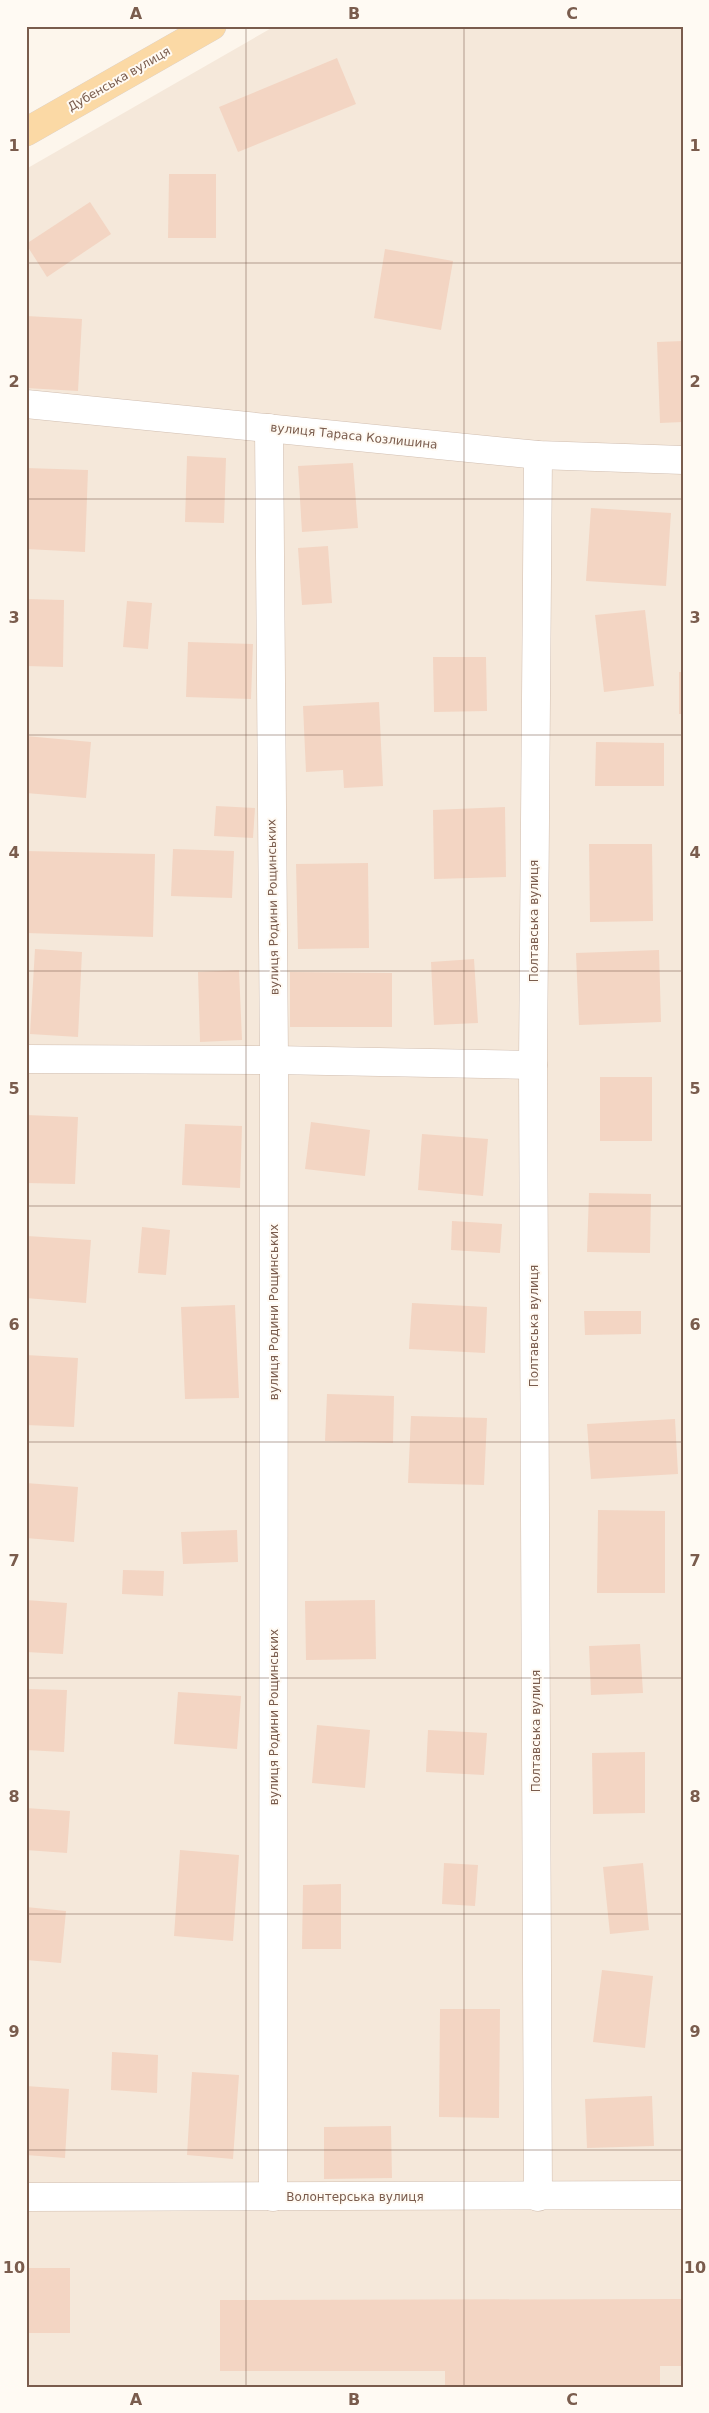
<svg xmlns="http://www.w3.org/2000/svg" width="709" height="2413" viewBox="0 0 709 2413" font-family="'DejaVu Sans',sans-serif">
<rect width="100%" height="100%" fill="#fdf6ec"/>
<polygon fill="#f5e8da" points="275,26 683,26 683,2387 26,2387 26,169"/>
<g fill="#f3d5c3">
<polygon points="337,58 356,104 238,152 219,107"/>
<polygon points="169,174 216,174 216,238 168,238"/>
<polygon points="90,202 111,234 47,277 26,244"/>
<polygon points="385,249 453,261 441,330 374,318"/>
<polygon points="26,316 82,319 78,391 26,388"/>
<polygon points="683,341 683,422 660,423 657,342"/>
<polygon points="187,456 226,458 224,523 185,522"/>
<polygon points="353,463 358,528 302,532 298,466"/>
<polygon points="26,468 88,470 85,552 26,549"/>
<polygon points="591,508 671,513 666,586 586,581"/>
<polygon points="328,546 332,603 302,605 298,548"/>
<polygon points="26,599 64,600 63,667 26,666"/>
<polygon points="127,601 152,603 148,649 123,647"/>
<polygon points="645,610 654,686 604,692 595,615"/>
<polygon points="188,642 253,644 251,699 186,697"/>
<polygon points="433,657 486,657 487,711 434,712"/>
<rect x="679" y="672" width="4" height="42"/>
<polygon points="379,702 383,786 344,788 343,770 306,772 303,706"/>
<polygon points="26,736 91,742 86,798 26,793"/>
<polygon points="596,742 664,743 664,786 595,786"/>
<polygon points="216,806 255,808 253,838 214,836"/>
<polygon points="505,807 506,877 434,879 433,810"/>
<polygon points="589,844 652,844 653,921 590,922"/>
<polygon points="173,849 234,851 232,898 171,896"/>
<polygon points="26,851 155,854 153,937 26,933"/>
<polygon points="368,863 369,948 298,949 296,864"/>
<polygon points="35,949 82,952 78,1037 30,1034"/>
<polygon points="659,950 661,1022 579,1025 576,953"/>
<polygon points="474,959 478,1023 434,1025 431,962"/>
<polygon points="239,970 242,1040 200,1042 198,972"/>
<polygon points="290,972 392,973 392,1027 290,1027"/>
<rect x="600" y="1077" width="52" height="64"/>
<polygon points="26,1115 78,1117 75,1184 26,1183"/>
<polygon points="311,1122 370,1130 365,1176 305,1169"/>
<polygon points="185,1124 242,1126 240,1188 182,1185"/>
<polygon points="422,1134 488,1139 483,1196 418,1190"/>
<polygon points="589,1193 651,1194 650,1253 587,1252"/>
<polygon points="452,1221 502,1224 500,1253 451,1250"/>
<polygon points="142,1227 170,1230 166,1275 138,1273"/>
<polygon points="27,1236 91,1240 86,1303 26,1298"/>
<polygon points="412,1303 487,1307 485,1353 409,1349"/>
<polygon points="235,1305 239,1398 185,1399 181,1307"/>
<polygon points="584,1311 641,1311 641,1334 585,1335"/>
<polygon points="26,1355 78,1358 74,1427 26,1425"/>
<polygon points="327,1394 394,1396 393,1443 325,1441"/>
<polygon points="411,1416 487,1418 484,1485 408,1483"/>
<polygon points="675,1419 678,1474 591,1479 587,1424"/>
<polygon points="26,1483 78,1487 74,1542 26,1538"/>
<polygon points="598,1510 665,1511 665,1593 597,1593"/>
<polygon points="237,1530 238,1562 183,1564 181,1532"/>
<polygon points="123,1570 164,1571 163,1596 122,1594"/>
<polygon points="26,1600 67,1603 63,1654 26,1652"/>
<polygon points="375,1600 376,1659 306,1660 305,1601"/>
<polygon points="640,1644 643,1693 591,1695 589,1646"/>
<polygon points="26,1689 67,1690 64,1752 26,1750"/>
<polygon points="178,1692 241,1696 237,1749 174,1744"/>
<polygon points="317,1725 370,1730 365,1788 312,1783"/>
<polygon points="428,1730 487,1733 484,1775 426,1772"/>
<polygon points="645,1752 645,1813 593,1814 592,1753"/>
<polygon points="26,1808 70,1811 67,1853 26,1850"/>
<polygon points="180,1850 239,1855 233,1941 174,1936"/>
<polygon points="444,1863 478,1865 475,1906 442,1904"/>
<polygon points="643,1863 649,1930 610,1934 603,1867"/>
<polygon points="341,1884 341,1949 302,1949 303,1885"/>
<polygon points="26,1907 66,1911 61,1963 26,1960"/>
<polygon points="602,1970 653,1976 645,2048 593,2042"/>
<polygon points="440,2009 500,2009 499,2118 439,2117"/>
<polygon points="112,2052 158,2055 157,2093 111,2090"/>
<polygon points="192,2072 239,2075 233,2159 187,2155"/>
<polygon points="26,2086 69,2089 65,2158 26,2155"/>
<polygon points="652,2096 654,2146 587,2148 585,2099"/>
<polygon points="391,2126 392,2178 324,2179 324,2127"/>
<rect x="26" y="2268" width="44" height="65"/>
<polygon points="683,2299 683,2366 660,2366 660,2387 445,2387 445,2371 220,2371 220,2300"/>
</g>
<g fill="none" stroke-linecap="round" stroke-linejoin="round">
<g stroke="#d1beb0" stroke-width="29">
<g id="minor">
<polyline points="26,404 538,455 683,460"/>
<polyline points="269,428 274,1060 273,2197"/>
<polyline points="538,455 533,1065 538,2197"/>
<polyline points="26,1059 274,1060 533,1065"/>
<polyline points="26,2197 683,2195"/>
</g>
</g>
<g stroke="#dad1cd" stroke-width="29">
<polyline id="major" points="26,132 212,26"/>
</g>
<use href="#minor" stroke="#fff" stroke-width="28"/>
<use href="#major" stroke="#fbd9a5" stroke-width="28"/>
</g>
<path fill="none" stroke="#7a5c4d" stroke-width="1" stroke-opacity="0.55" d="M246 26V2387M464 26V2387M26 263H683M26 499H683M26 735H683M26 971H683M26 1206H683M26 1442H683M26 1678H683M26 1914H683M26 2150H683"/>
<g text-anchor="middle" stroke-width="4" stroke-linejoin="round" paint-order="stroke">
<g font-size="12" fill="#7a5c4d" stroke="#fffaf3">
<text transform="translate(119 79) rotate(-30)" y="4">Дубенська вулиця</text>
<text transform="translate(354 436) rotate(6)" y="4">вулиця Тараса Козлишина</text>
<text transform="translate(273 907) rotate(-91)" y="4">вулиця Родини Рощинських</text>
<text transform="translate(534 921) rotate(-90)" y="4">Полтавська вулиця</text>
<text transform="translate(274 1312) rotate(-90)" y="4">вулиця Родини Рощинських</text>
<text transform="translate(534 1326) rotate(-90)" y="4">Полтавська вулиця</text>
<text transform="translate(274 1717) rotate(-90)" y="4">вулиця Родини Рощинських</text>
<text transform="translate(536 1731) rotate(-90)" y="4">Полтавська вулиця</text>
<text x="355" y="2201">Волонтерська вулиця</text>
</g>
</g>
<rect width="709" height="2413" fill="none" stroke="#fffaf3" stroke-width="55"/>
<rect x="28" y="28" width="654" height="2358" fill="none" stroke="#7a5c4d" stroke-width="2"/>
<g font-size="16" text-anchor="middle" font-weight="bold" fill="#7a5c4d">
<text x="136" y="19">A</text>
<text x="354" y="19">B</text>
<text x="572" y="19">C</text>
<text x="14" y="151">1</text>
<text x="695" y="151">1</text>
<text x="14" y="387">2</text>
<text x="695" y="387">2</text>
<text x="14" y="623">3</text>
<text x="695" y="623">3</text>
<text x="14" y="858">4</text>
<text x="695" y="858">4</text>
<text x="14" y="1094">5</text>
<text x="695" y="1094">5</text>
<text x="14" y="1330">6</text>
<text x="695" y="1330">6</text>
<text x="14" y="1566">7</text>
<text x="695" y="1566">7</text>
<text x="14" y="1802">8</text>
<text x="695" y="1802">8</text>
<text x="14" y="2037">9</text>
<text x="695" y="2037">9</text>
<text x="14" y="2273">10</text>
<text x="695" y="2273">10</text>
<text x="136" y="2405">A</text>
<text x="354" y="2405">B</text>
<text x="572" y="2405">C</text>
</g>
</svg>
